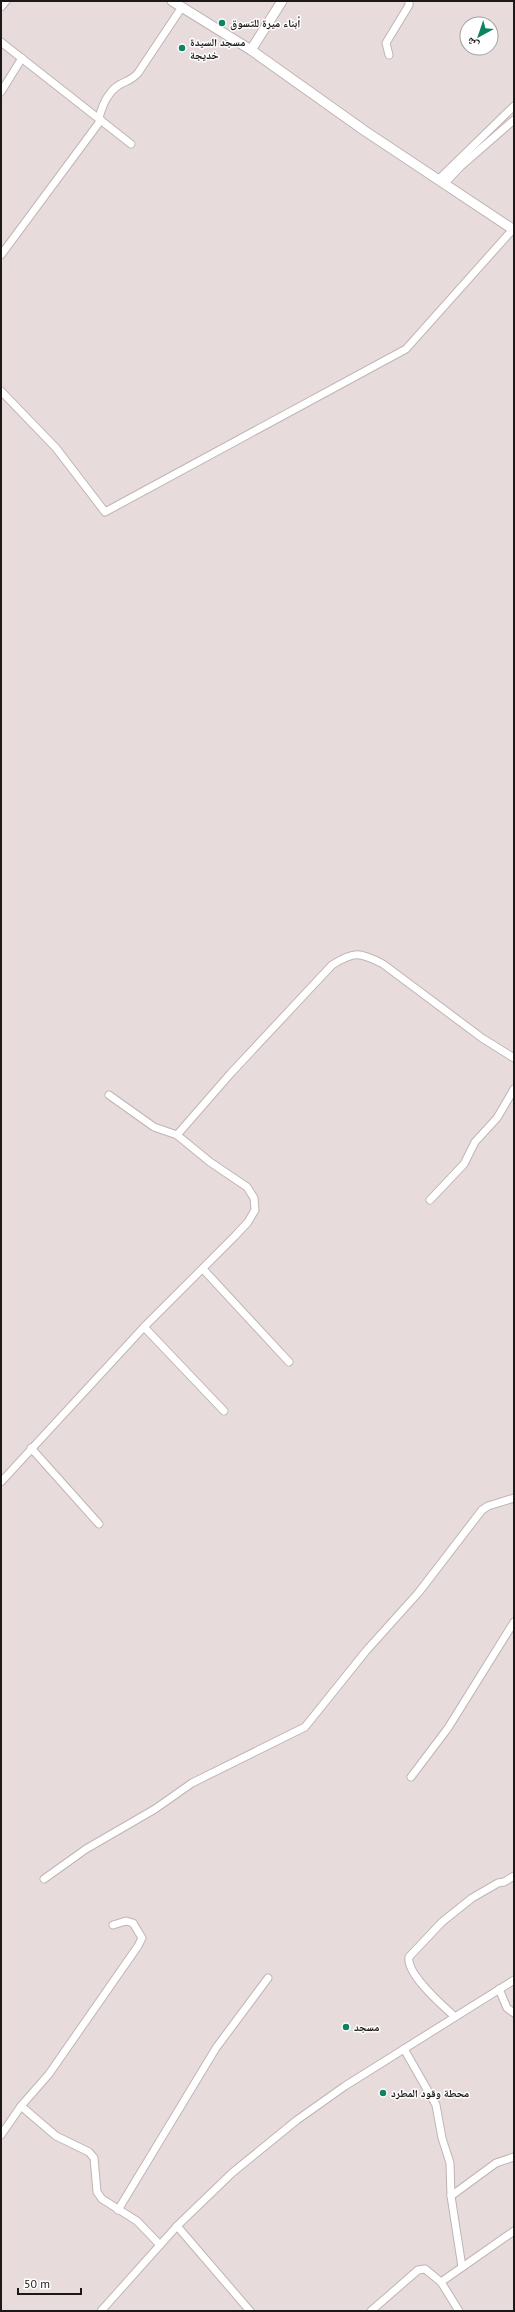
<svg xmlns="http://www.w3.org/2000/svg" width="515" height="2312" viewBox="0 0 515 2312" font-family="'PT Sans','Noto Naskh Arabic',sans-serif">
<rect width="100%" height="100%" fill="#e8dbdb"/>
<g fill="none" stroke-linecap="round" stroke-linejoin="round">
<g stroke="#c0b4b4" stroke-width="9">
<g id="street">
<polyline points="1,7 6,1"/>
<polyline points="1,42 131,144"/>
<polyline points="389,55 386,43 409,5 409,1"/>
<polyline points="1,92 22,58"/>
<path d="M99 118C102 106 108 92 119 85 126 81 132 80 138 73L182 7"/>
<polyline points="438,180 514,106"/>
<polyline points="444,184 461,166 514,120"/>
<polyline points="1,255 101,120"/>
<polyline points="1,391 56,448 105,512 406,349 514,228"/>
<path d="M177 1135 231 1073 332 965C354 951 360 952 383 964L482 1038 514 1058"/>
<polyline points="430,1200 464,1164 475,1142 497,1118 514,1089"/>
<polyline points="203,1269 289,1362"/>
<polyline points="144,1327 224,1411"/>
<polyline points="31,1448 99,1524"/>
<polyline points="1,1482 144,1327 235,1236 248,1222 255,1210 254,1198 247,1187 210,1162 177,1135 154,1127 109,1095"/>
<polyline points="411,1777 448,1728 514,1622"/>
<polyline points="44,1879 86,1849 155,1809 192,1783 305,1727 366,1651 419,1592 482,1510 488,1506 514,1498"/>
<polyline points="113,1925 126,1921 133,1923 142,1938 138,1946 49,2074 21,2106 56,2136 89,2152 94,2158 97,2192 102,2199 137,2221 160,2245"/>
<polyline points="499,1989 507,2008 514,2013"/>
<path d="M454 2016C442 2005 406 1974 409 1957L442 1922 472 1898 498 1883 504 1882 514 1876"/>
<polyline points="404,2049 436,2105 442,2138 450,2163 451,2196 462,2267"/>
<polyline points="1,2135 21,2106"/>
<polyline points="451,2196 496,2163 514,2157"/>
<polyline points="118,2210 216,2048 268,1978"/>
<polyline points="177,2226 250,2311"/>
<polyline points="441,2282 514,2231"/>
<polyline points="101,2311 177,2226 232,2173 297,2120 345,2086 514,1980"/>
<polyline points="371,2311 418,2270 425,2269 441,2282 459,2311"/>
</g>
</g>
<g stroke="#c0b4b4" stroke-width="11">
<g id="secondary">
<polyline points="172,1 251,50 365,131 514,230"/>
<polyline points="251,50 282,1"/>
</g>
</g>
<use href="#street" stroke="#fff" stroke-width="7"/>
<use href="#secondary" stroke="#fff" stroke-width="9"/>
</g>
<g fill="#0d8362" stroke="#fff" stroke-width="1.5">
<circle cx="222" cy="23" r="4"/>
<circle cx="182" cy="48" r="4"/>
<circle cx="346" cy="2027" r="4"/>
<circle cx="383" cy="2093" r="4"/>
</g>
<g text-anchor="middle" stroke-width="3" stroke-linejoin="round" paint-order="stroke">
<g font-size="11" font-weight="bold" fill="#1c1818" stroke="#fff" text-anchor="start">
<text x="230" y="27">أبناء ميرة للتسوق</text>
<text x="190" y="46">مسجد السيدة<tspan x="190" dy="13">خديجة</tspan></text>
<text x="354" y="2031">مسجد</text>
<text x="391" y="2097">محطة وقود المطرد</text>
</g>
</g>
<rect width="515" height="2312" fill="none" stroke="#1c1818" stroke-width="4"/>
<g transform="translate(479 36) rotate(220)"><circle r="19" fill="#ffffff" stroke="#a4a3a3"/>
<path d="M0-3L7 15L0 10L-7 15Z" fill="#0d8362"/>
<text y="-6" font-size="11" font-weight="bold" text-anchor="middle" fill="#1c1818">ش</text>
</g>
<path d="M18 2288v6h63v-6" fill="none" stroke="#1c1818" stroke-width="2"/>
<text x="24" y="2288" font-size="12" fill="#1c1818" stroke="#ffffff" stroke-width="3" paint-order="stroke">50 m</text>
</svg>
